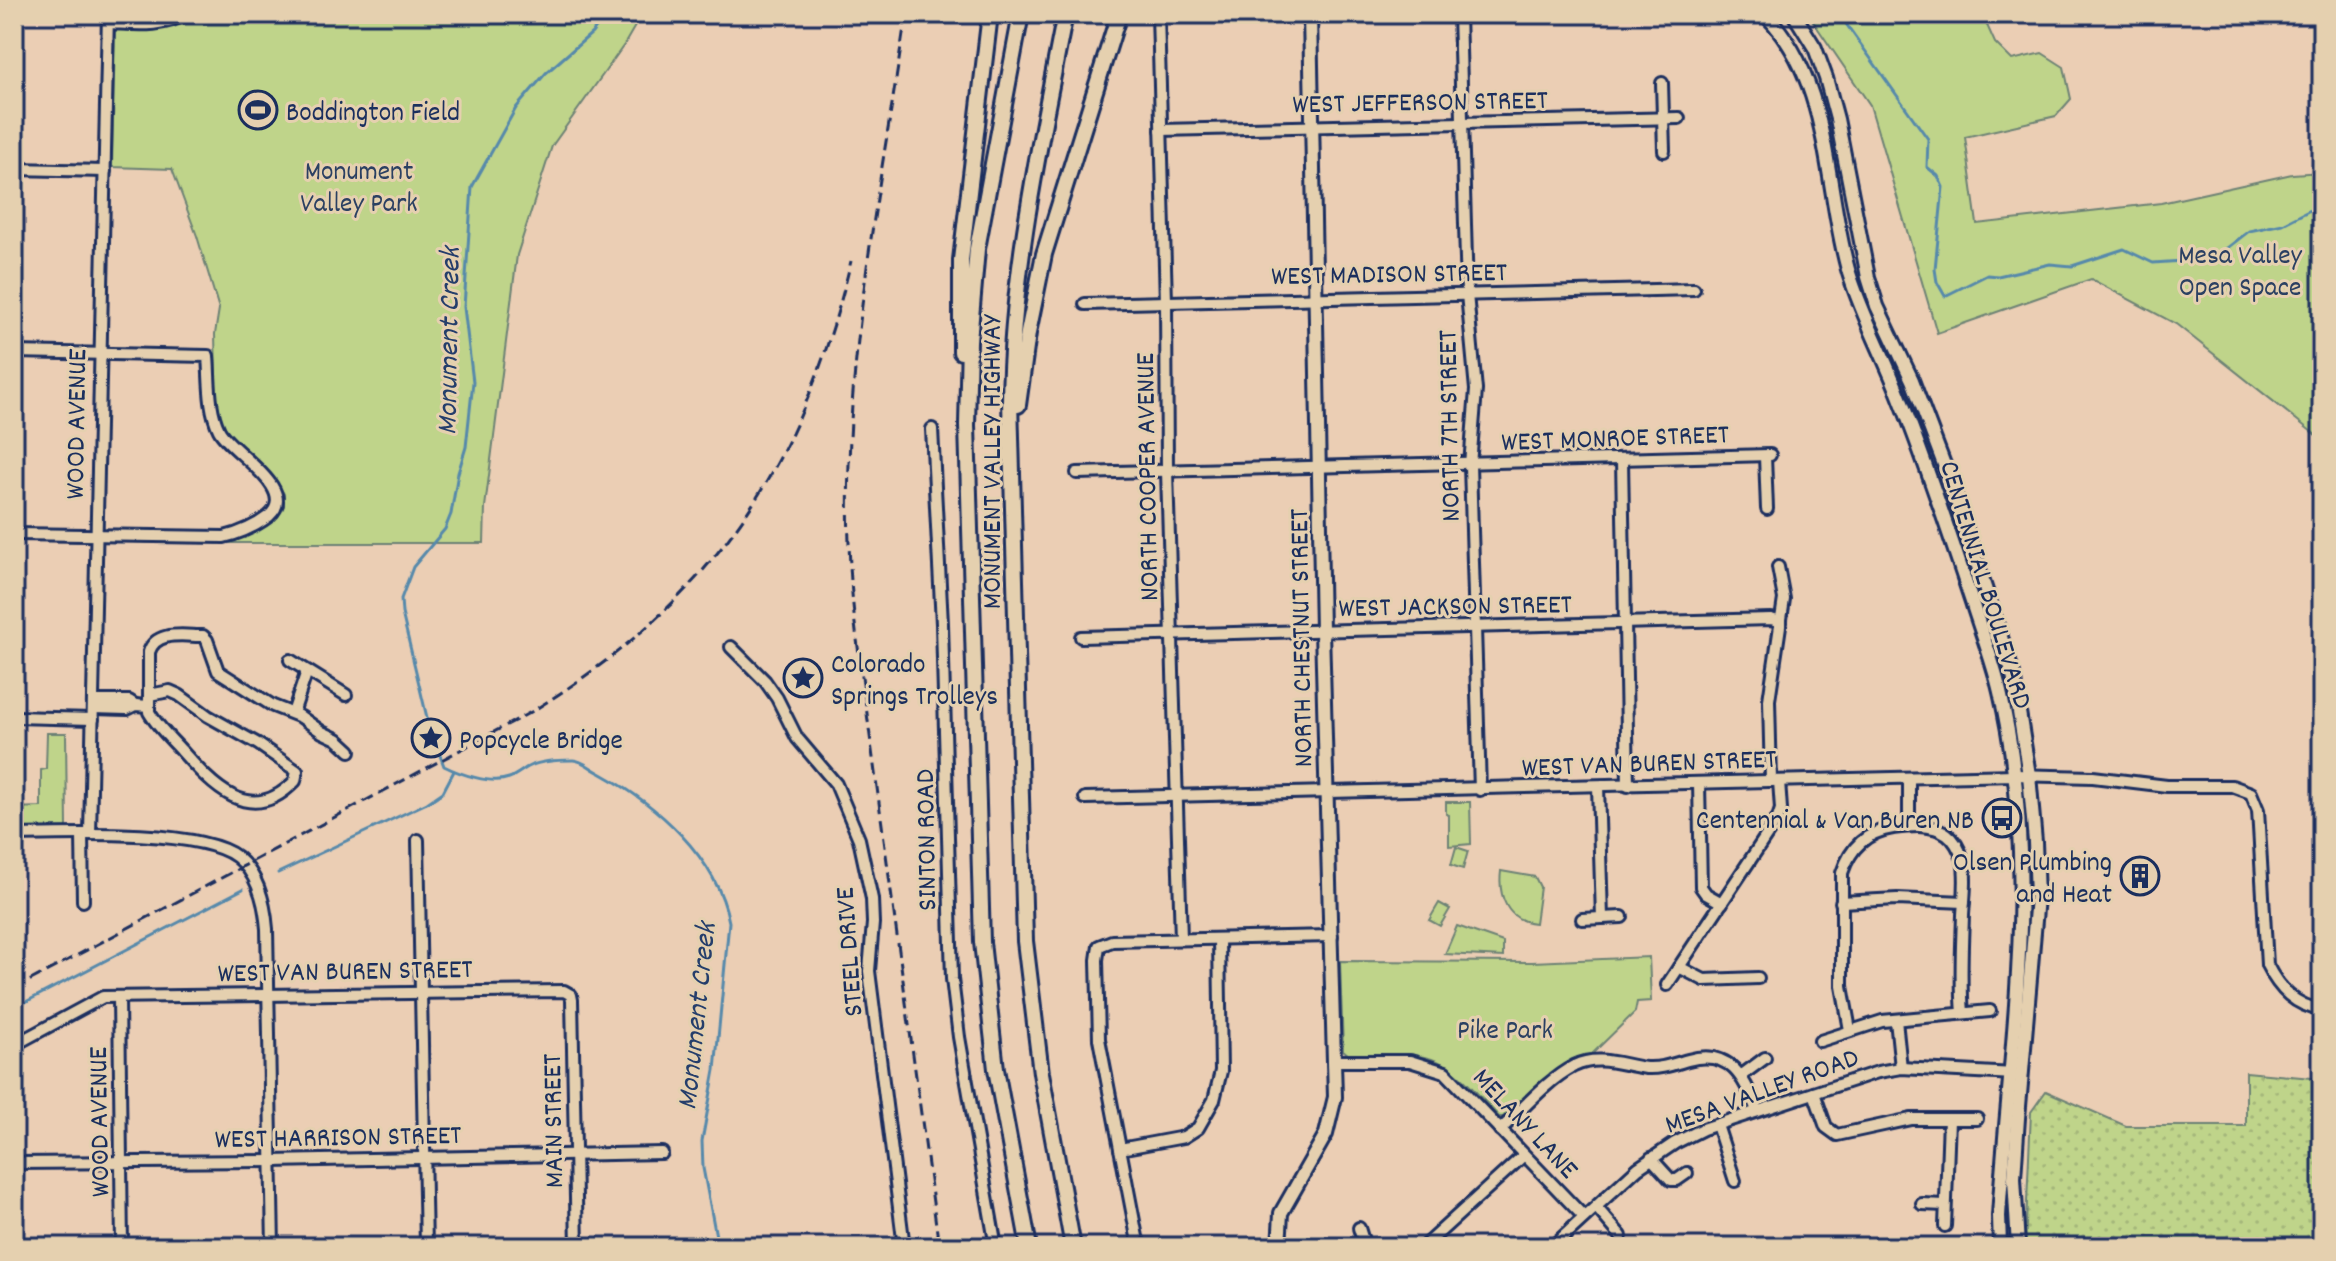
<svg xmlns="http://www.w3.org/2000/svg" width="2336" height="1261" viewBox="0 0 2336 1261" font-family="Dekko,sans-serif">
<defs>
<pattern id="grass-dots" width="8" height="8" patternUnits="userSpaceOnUse" patternTransform="scale(2)"><rect width="8" height="8" fill="#bfd48a"/><path d="M2 2h.1M6 6h.1" fill="none" stroke="#a4b67a" stroke-width="1.8" stroke-linecap="round"/></pattern>
</defs>
<rect width="100%" height="100%" fill="#ebceb4"/>
<filter id="ink" filterUnits="userSpaceOnUse"><feTurbulence type="fractalNoise" baseFrequency=".0125" numOctaves="2"/><feDisplacementMap in="SourceGraphic" scale="16" xChannelSelector="R" yChannelSelector="G"/><feConvolveMatrix kernelMatrix="1 2 1 2 8 2 1 2 1" color-interpolation-filters="sRGB"/></filter>
<g filter="url(#ink)">
<polygon fill="url(#grass-dots)" stroke="#6d8274" stroke-width="2" points="2246,1072 2322,1079 2322,1247 2025,1247 2031,1112 2046,1091 2126,1126 2246,1126"/>
<g fill="#bfd48a" stroke="#6d8274" stroke-width="2">
<path d="M194 14H642L624 45 552 146 517 255 485 507 484 543H232L277 515 284 506V494L275 480 228 437 217 414 215 334 219 309 197 236 172 169 112 167 115 31 118 29C151 30 165 30 194 14Z"/>
<polygon points="1808,14 1982,14 1995,43 2012,60 2042,53 2064,67 2071,99 2056,116 1965,137 1977,224 2161,203 2292,174 2322,172 2322,440 2176,324 2091,279 1937,333 1870,105"/>
<polygon points="47,733 66,733 67,828 14,829 14,808 41,807 41,770 46,769"/>
<polygon points="1446,802 1470,802 1471,844 1449,846 1449,815 1446,814"/>
<polygon points="1456,847 1468,851 1463,869 1451,865"/>
<path d="M1501 871 1535 877 1540 887 1535 923C1507 921 1498 896 1501 871Z"/>
<polygon points="1439,903 1450,909 1440,926 1429,920"/>
<polygon points="1457,926 1503,942 1503,957 1445,954"/>
<path d="M1649 957 1651 1001 1637 1002 1635 1012 1592 1054 1575 1059 1555 1071 1505 1117H1499C1439 1050 1439 1053 1349 1055L1343 1050 1340 961 1532 962Z"/>
</g>
<g fill="none" stroke-linecap="round" stroke-linejoin="round">
<g stroke="#5689ab" stroke-width="3">
<path d="M606 14 592 33 546 73 516 108 472 187 464 307 473 382 466 447 458 473 451 514 445 529 413 567 401 599 402 613 429 726 444 766C460 774 491 785 509 778 517 775 523 769 530 766 541 761 561 760 573 760 583 760 591 769 600 773 656 804 717 857 729 922L715 1070 702 1141 703 1168 718 1247"/>
<polyline points="1839,14 1928,139 1927,167 1938,176 1943,187 1935,269 1937,282 1945,296 1987,275 1998,276 2050,264 2072,266 2124,249 2153,263 2213,259 2249,231 2283,224 2322,204"/>
<polyline points="278,873 427,803 443,792 454,771"/>
<polyline points="14,1008 243,889"/>
</g>
<g stroke="#1b2f5e" stroke-width="16">
<g id="minor">
<polyline points="1158,14 1166,302 1167,471 1181,939"/>
<polyline points="1459,14 1467,294 1476,390 1470,465 1480,790"/>
<path d="M108 23C136 24 161 28 186 14"/>
<polyline points="1662,83 1664,151"/>
<polyline points="1161,130 1679,118"/>
<polyline points="14,169 105,171"/>
<polyline points="1085,304 1694,289"/>
<path d="M14 352 208 356C210 380 208 408 219 430 230 452 300 489 269 516 256 526 240 533 224 537L14 534"/>
<polyline points="932,429 942,624 952,979 959,1037 996,1247"/>
<polyline points="1765,456 1767,509"/>
<polyline points="1622,460 1628,786"/>
<polyline points="1077,473 1770,455"/>
<polyline points="1081,637 1771,619 1781,622"/>
<polyline points="731,647 765,681 777,698 797,738 836,784 859,839 872,899 873,923 869,971 904,1247"/>
<polyline points="290,660 346,695"/>
<path d="M149 695 170 691 179 695 208 716 258 744 297 771 295 781C250 828 212 785 181 750 170 738 157 726 149 712V652C156 630 183 636 203 636L207 640 218 671 273 706 301 717 322 732 337 739 350 751"/>
<polyline points="93,701 129,701 135,705"/>
<polyline points="93,708 127,709 135,705 149,706"/>
<polyline points="293,713 307,671"/>
<polyline points="14,717 93,719"/>
<polyline points="1909,778 1909,826"/>
<polyline points="1771,781 1769,700 1784,599 1778,567"/>
<polyline points="1699,783 1701,887 1706,894 1722,903"/>
<polyline points="1598,786 1602,918"/>
<path d="M1085 798 2015 775 2093 777 2167 786H2232L2251 793 2258 810 2267 965C2279 989 2295 1006 2322 1010"/>
<polyline points="82,834 83,901"/>
<polyline points="90,834 108,14"/>
<path d="M14 835C63 834 200 828 237 857 258 874 265 904 267 929L273 1247"/>
<polyline points="418,840 426,1247"/>
<polyline points="1841,902 1897,899 1964,902"/>
<polyline points="1582,919 1622,917"/>
<polyline points="1679,967 1704,980 1758,978"/>
<polyline points="1667,985 1778,818 1781,809 1779,781"/>
<polyline points="119,997 122,1247"/>
<polyline points="1896,1020 1901,1068"/>
<path d="M1850 1030 1842 986V873C1850 848 1866 832 1893 828 1910 826 1932 823 1947 834 1955 840 1960 850 1963 860 1967 877 1964 897 1963 915 1962 948 1960 980 1963 1013"/>
<polyline points="1820,1041 1882,1021 1990,1011"/>
<polyline points="14,1045 103,997 564,991 571,995 572,1000 577,1247"/>
<polyline points="1336,1061 1410,1061 1445,1072 1584,1217"/>
<polyline points="1742,1075 1765,1058"/>
<polyline points="1814,1093 1826,1127 1837,1135 1911,1119 1977,1119"/>
<polyline points="1717,1125 1735,1181"/>
<path d="M1500 1130C1523 1109 1547 1080 1574 1066 1599 1054 1621 1065 1646 1068 1661 1069 1674 1064 1688 1060 1730 1048 1745 1078 1757 1111"/>
<polyline points="1120,1149 1184,1137 1198,1128 1214,1100 1221,1071 1219,939"/>
<polyline points="1651,1158 1671,1180 1677,1180 1687,1173"/>
<polyline points="14,1163 272,1161 662,1153"/>
<polyline points="1922,1204 1945,1205"/>
<polyline points="1596,1207 1621,1236"/>
<polyline points="1945,1226 1949,1119"/>
<polyline points="1359,1228 1365,1247"/>
<polyline points="1141,1247 1137,1237 1099,1039 1097,960 1099,946 1112,941 1332,936"/>
<polyline points="1423,1247 1524,1155"/>
<polyline points="1552,1247 1638,1168 1675,1143 1703,1129 1878,1072 1901,1068 2015,1074"/>
</g>
</g>
<g stroke="#1b2f5e" stroke-width="18">
<g id="major">
<path d="M1765 14C1832 82 1824 187 1849 273 1862 315 1883 354 1899 395 1926 463 1949 532 1972 602 1981 631 1993 661 2000 692 2041 864 2010 1042 1999 1216L2000 1247"/>
<polyline points="1794,14 1815,48 1826,78 1837,119 1868,277 1877,306 1912,380 1951,483 2013,674 2029,775 2035,842 2037,897 2018,1118 2014,1178 2018,1247"/>
<polyline points="1279,1247 1281,1213 1326,1134 1335,1097 1322,630 1310,14"/>
</g>
</g>
<g stroke="#1b2f5e" stroke-width="20">
<g id="highway">
<polyline points="1021,14 977,249 969,341 967,425 982,942 996,1069 1029,1247"/>
<path d="M1065 14C1040 144 1012 268 1010 401L1025 941 1041 1073 1073 1247"/>
<polyline points="961,352 961,260 990,14"/>
<polyline points="1018,405 1028,333 1044,254 1119,14"/>
</g>
</g>
<use href="#minor" stroke="#e5d0af" stroke-width="10"/>
<use href="#major" stroke="#e5d0af" stroke-width="12"/>
<use href="#highway" stroke="#e5d0af" stroke-width="14"/>
<g stroke="#1b2f5e" stroke-width="3" stroke-dasharray="12 6" stroke-linecap="butt">
<path d="M906 14C876 218 830 425 856 632L939 1247"/>
<path d="M14 989 531 712C713 600 802 467 851 261"/>
</g>
</g>
</g>
<defs>
<g id="stadium-ring" transform="scale(2)"><circle r="9.5" fill="#e5d0af" stroke="#1b2f5e" stroke-width="1.5"/><path d="M0-5a6.5 5 0 1 0 0 10a6.5 5 0 1 0 0-10ZM-3.5-1.8h7v3.6h-7Z" fill="#1b2f5e"/></g>
<g id="sight-ring" transform="scale(2)"><circle r="9.5" fill="#e5d0af" stroke="#1b2f5e" stroke-width="1.5"/><path d="M0-6L1.8-2.2L6-1.7L2.9 1.2L3.7 5.4L0 3.3L-3.7 5.4L-2.9 1.2L-6-1.7L-1.8-2.2Z" fill="#1b2f5e"/></g>
<g id="bus-ring" transform="scale(2)"><circle r="9.5" fill="#e5d0af" stroke="#1b2f5e" stroke-width="1.5"/><path d="M-5-6H5V4H4V6H2V4H-2V6H-4V4H-5ZM-3.5-4V0h7V-4ZM-3.5 1.2v1.5H-2V1.2ZM2 1.2v1.5H3.5V1.2Z" fill="#1b2f5e"/></g>
<g id="building-ring" transform="scale(2)"><circle r="9.5" fill="#e5d0af" stroke="#1b2f5e" stroke-width="1.5"/><path d="M-4-6H4V6H1V3H-1V6H-4ZM-2.5-4.3h1.7v1.8h-1.7ZM.8-4.3h1.7v1.8H.8ZM-2.5-1h1.7V.8h-1.7ZM.8-1h1.7V.8H.8Z" fill="#1b2f5e"/></g>
</defs>
<g fill-rule="evenodd">
<use href="#stadium-ring" x="258" y="110"/>
<use href="#sight-ring" x="803" y="678"/>
<use href="#sight-ring" x="431" y="738"/>
<use href="#bus-ring" x="2002" y="818"/>
<use href="#building-ring" x="2140" y="876"/>
</g>
<g text-anchor="middle" stroke-width="6" stroke-linejoin="round" paint-order="stroke">
<g font-size="28" fill="#1b2f5e" stroke="#e5d0af">
<text transform="translate(1420 100) rotate(-1)" y="10">WEST JEFFERSON STREET</text>
<text transform="translate(1389 272) rotate(-1)" y="10">WEST MADISON STREET</text>
<text transform="translate(74 424) rotate(-89)" y="10">WOOD AVENUE</text>
<text transform="translate(1447 426) rotate(-91)" y="10">NORTH 7TH STREET</text>
<text transform="translate(1615 436) rotate(-2)" y="10">WEST MONROE STREET</text>
<text transform="translate(990 462) rotate(-90)" y="10">MONUMENT VALLEY HIGHWAY</text>
<text transform="translate(1145 477) rotate(-91)" y="10">NORTH COOPER AVENUE</text>
<text transform="translate(1988 584) rotate(73)" y="10">CENTENNIAL BOULEVARD</text>
<text transform="translate(1455 604) rotate(-1)" y="10">WEST JACKSON STREET</text>
<text transform="translate(1299 638) rotate(-91)" y="10">NORTH CHESTNUT STREET</text>
<text transform="translate(1649 761) rotate(-2)" y="10">WEST VAN BUREN STREET</text>
<text transform="translate(924 840) rotate(-91)" y="10">SINTON ROAD</text>
<text transform="translate(847 952) rotate(-94)" y="10">STEEL DRIVE</text>
<text transform="translate(345 969) rotate(-1)" y="10">WEST VAN BUREN STREET</text>
<text transform="translate(1761 1089) rotate(-20)" y="10">MESA VALLEY ROAD</text>
<text transform="translate(551 1121) rotate(-91)" y="10">MAIN STREET</text>
<text transform="translate(97 1122) rotate(-91)" y="10">WOOD AVENUE</text>
<text transform="translate(1527 1122) rotate(47)" y="10">MELANY LANE</text>
<text transform="translate(338 1135) rotate(-1)" y="10">WEST HARRISON STREET</text>
</g>
<g font-size="28" fill="#1b2f5e" stroke="#e5d0af" text-anchor="start">
<text x="286" y="120">Boddington Field</text>
<text x="831" y="672">Colorado<tspan x="831" dy="32">Springs Trolleys</tspan></text>
<text x="459" y="748">Popcycle Bridge</text>
<text x="1974" y="828" text-anchor="end">Centennial &amp; Van Buren NB</text>
<text x="2112" y="870" text-anchor="end">Olsen Plumbing<tspan x="2112" dy="32">and Heat</tspan></text>
</g>
<g font-size="28" fill="#2b4062" stroke="#e5d0af">
<text x="359" y="179">Monument<tspan x="359" dy="32">Valley Park</tspan></text>
<text x="2240" y="263">Mesa Valley<tspan x="2240" dy="32">Open Space</tspan></text>
<text x="1505" y="1038">Pike Park</text>
</g>
<g font-size="30" font-style="italic" fill="#253e6b" stroke="#e5d0af">
<text transform="translate(447 341) rotate(-89)" y="10">Monument Creek</text>
<text transform="translate(695 1016) rotate(-84)" y="10">Monument Creek</text>
</g>
</g>
<rect width="2336" height="1261" fill="none" stroke="#e5d0af" stroke-width="48"/>
<rect x="24" y="24" width="2288" height="1213" fill="none" stroke="#1b2f5e" stroke-width="3" filter="url(#ink)"/>
</svg>
